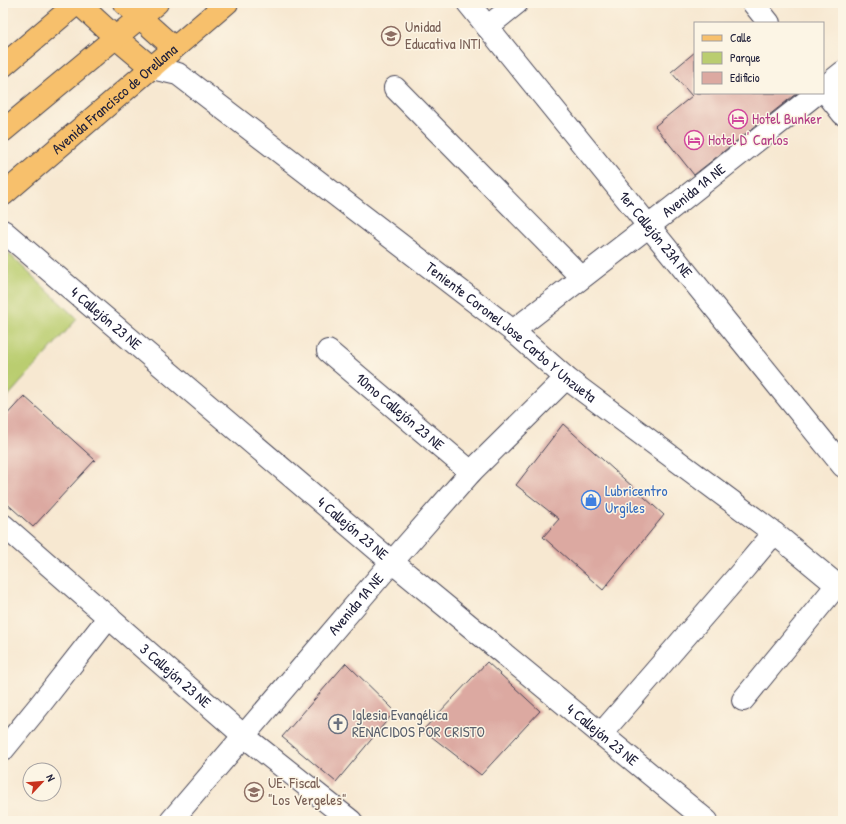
<svg xmlns="http://www.w3.org/2000/svg" width="846" height="824" viewBox="0 0 846 824" font-family="'Patrick Hand',sans-serif">
<rect width="100%" height="100%" fill="#fcf5e5"/>
<filter id="ink" filterUnits="userSpaceOnUse"><feTurbulence type="fractalNoise" baseFrequency=".025" numOctaves="2"/><feDisplacementMap in="SourceGraphic" scale="8" xChannelSelector="R" yChannelSelector="G"/><feConvolveMatrix kernelMatrix="1 2 1 2 8 2 1 2 1" color-interpolation-filters="sRGB"/></filter>
<filter id="wash" filterUnits="userSpaceOnUse"><feTurbulence type="fractalNoise" baseFrequency=".012" numOctaves="4" result="noise"/><feDisplacementMap in="SourceGraphic" scale="16" xChannelSelector="R" yChannelSelector="G"/><feGaussianBlur stdDeviation="0.9" result="paint"/><feColorMatrix in="noise" values="0 0 0 0 0 0 0 0 0 0 0 0 0 0 0 0 0 1.4 0 .05"/><feComposite in="paint" operator="in"/></filter>
<g filter="url(#wash)">
<rect width="100%" height="100%" fill="#f7e8d1"/>
<polygon fill="#bacd70" stroke="#6e7856" points="3,248 77,319 3,402"/>
<g id="blocks">
<g fill="#dca9a1">
<polygon points="695,52 695,93 797,93 694,175 655,126 692,96 671,72"/>
<polygon points="24,396 95,460 33,527 3,500 3,419"/>
<polygon points="563,424 664,515 603,590 543,537 559,519 516,485"/>
<polygon points="487,662 540,711 481,775 423,730"/>
<polygon points="346,663 395,711 336,782 282,737"/>
</g>
</g>
</g>
<g filter="url(#ink)">
<use href="#blocks" fill-opacity="0" stroke="#424052" stroke-width="1"/>
<g fill="none" stroke-linecap="round" stroke-linejoin="round">
<g stroke="#424052" stroke-width="24">
<g id="minor">
<path id="s1" d="M468 3 843 466"/>
<polyline points="753,3 769,23"/>
<polyline points="487,27 517,3"/>
<path id="s2" d="M152 68 178 74 513 331 566 378 774 533 843 590"/>
<polyline points="395,88 581,277"/>
<polyline points="823,88 843,72"/>
<polyline points="823,89 843,114"/>
<path id="s3" d="M3 231 392 562 707 821"/>
<path id="s4" d="M513 331 649 226 817 93"/>
<path id="s5" d="M328 351 471 472"/>
<path id="s6" d="M3 525 244 736 351 821"/>
<polyline points="743,700 837,585"/>
<polyline points="601,734 743,570 774,533"/>
<polyline points="3,750 39,706 109,617"/>
<path id="s7" d="M171 821 392 562 471 472 566 378"/>
</g>
</g>
<g stroke="#424052" stroke-width="24">
<g id="major">
<polyline points="78,3 115,37 152,68"/>
<polyline points="124,3 174,48"/>
<path id="s8" d="M3 195 227 3"/>
</g>
</g>
<g stroke="#424052" stroke-width="24">
<g id="highway">
<polyline points="3,66 77,3"/>
<polyline points="3,131 157,3"/>
</g>
</g>
<use href="#minor" stroke="#fff" stroke-width="22"/>
<use href="#major" stroke="#f7c06c" stroke-width="22"/>
<use href="#highway" stroke="#f7c06c" stroke-width="22"/>
</g>
</g>
<defs>
<g id="school-ring" transform="scale(1)"><circle r="9.5" fill="#fcf5e5" stroke="#8d6e63" stroke-width="1.5"/><path d="M0-5L7-2L0 1L-7-2ZM-4 1L0 2.5L4 1V4Q0 6-4 4Z" fill="#8d6e63"/></g>
<g id="hotel-ring" transform="scale(1)"><circle r="9.5" fill="#fcf5e5" stroke="#d1479c" stroke-width="1.5"/><path d="M-6-4.5h1.5V1H6V5H4.5V3h-9V5H-6ZM-4 0a1.8 1.8 0 1 1 3.6 0ZM.5 0V-2.5h3Q6-2.5 6 0Z" fill="#d1479c"/></g>
<g id="shop-ring" transform="scale(1)"><circle r="9.5" fill="#fcf5e5" stroke="#3f7fe0" stroke-width="1.5"/><path d="M-5-2.5h2.3a2.7 3.5 0 0 1 5.4 0H5L5.5 6h-11ZM-1.5-2.5h3a1.5 2.3 0 0 0-3 0Z" fill="#3f7fe0"/></g>
<g id="church-ring" transform="scale(1)"><circle r="9.5" fill="#fcf5e5" stroke="#6b7280" stroke-width="1.5"/><path d="M-1.2-6h2.4v3.5h3.3v2.4h-3.3V6h-2.4V-.1h-3.3v-2.4h3.3Z" fill="#6b7280"/></g>
</defs>
<g fill-rule="evenodd">
<use href="#school-ring" x="391" y="36"/>
<use href="#hotel-ring" x="738" y="119"/>
<use href="#hotel-ring" x="694" y="140"/>
<use href="#shop-ring" x="591" y="500"/>
<use href="#church-ring" x="338" y="724"/>
<use href="#school-ring" x="254" y="792"/>
</g>
<g text-anchor="middle" stroke-width="3" stroke-linejoin="round" paint-order="stroke">
<g font-size="15" fill="#785e54" stroke="#fcf5e5" text-anchor="start">
<text x="405" y="32">Unidad<tspan x="405" dy="17">Educativa INTI</tspan></text>
<text x="268" y="788">UE. Fiscal<tspan x="268" dy="17">"Los Vergeles"</tspan></text>
</g>
<g font-size="15" fill="#22223b" stroke="#fcf5e5">
<text dy="5" stroke="none"><textPath href="#s8" startOffset="147">Avenida Francisco de Orellana</textPath></text>
<text dy="5" stroke="none"><textPath href="#s4" startOffset="229">Avenida 1A NE</textPath></text>
<text dy="5" stroke="none"><textPath href="#s1" startOffset="298">1er Callejón 23A NE</textPath></text>
<text dy="5" stroke="none"><textPath href="#s3" startOffset="135">4 Callejón 23 NE</textPath></text>
<text dy="5" stroke="none"><textPath href="#s2" startOffset="448">Teniente Coronel Jose Carbo Y Unzueta</textPath></text>
<text dy="5" stroke="none"><textPath href="#s5" startOffset="94">10mo Callejón 23 NE</textPath></text>
<text dy="5" stroke="none"><textPath href="#s3" startOffset="459">4 Callejón 23 NE</textPath></text>
<text dy="5" stroke="none"><textPath href="#s7" startOffset="285">Avenida 1A NE</textPath></text>
<text dy="5" stroke="none"><textPath href="#s6" startOffset="229">3 Callejón 23 NE</textPath></text>
<text dy="5" stroke="none"><textPath href="#s3" startOffset="783">4 Callejón 23 NE</textPath></text>
</g>
<g font-size="15" fill="#b23c85" stroke="#fcf5e5" text-anchor="start">
<text x="752" y="124">Hotel Bunker</text>
<text x="708" y="145">Hotel D' Carlos</text>
</g>
<g font-size="15" fill="#366cbe" stroke="#fcf5e5" text-anchor="start">
<text x="605" y="496">Lubricentro<tspan x="605" dy="17">Urgiles</tspan></text>
</g>
<g font-size="15" fill="#5b616d" stroke="#fcf5e5" text-anchor="start">
<text x="352" y="720">Iglesia Evangélica<tspan x="352" dy="17">RENACIDOS POR CRISTO</tspan></text>
</g>
</g>
<rect width="846" height="824" fill="none" stroke="#fcf5e5" stroke-width="16"/>
<rect x="694" y="22" width="130" height="72" fill="#fcf5e5" stroke="#a5a1a1"/>
<rect x="702" y="35" width="20" height="6" fill="#f7c06c" stroke="#a5a1a1"/>
<text x="730" y="42" font-size="12" fill="#22223b">Calle</text>
<rect x="702" y="52" width="20" height="12" fill="#bacd70" stroke="#a5a1a1"/>
<text x="730" y="62" font-size="12" fill="#22223b">Parque</text>
<rect x="702" y="72" width="20" height="12" fill="#dca9a1" stroke="#a5a1a1"/>
<text x="730" y="82" font-size="12" fill="#22223b">Edificio</text>
<g transform="translate(42 782) rotate(64)"><circle r="19" fill="#fcf5e5" stroke="#a5a1a1"/>
<path d="M0-3L7 15L0 10L-7 15Z" fill="#c8321e"/>
<text y="-6" font-size="11" font-weight="bold" text-anchor="middle" fill="#22223b">N</text>
</g>
</svg>
